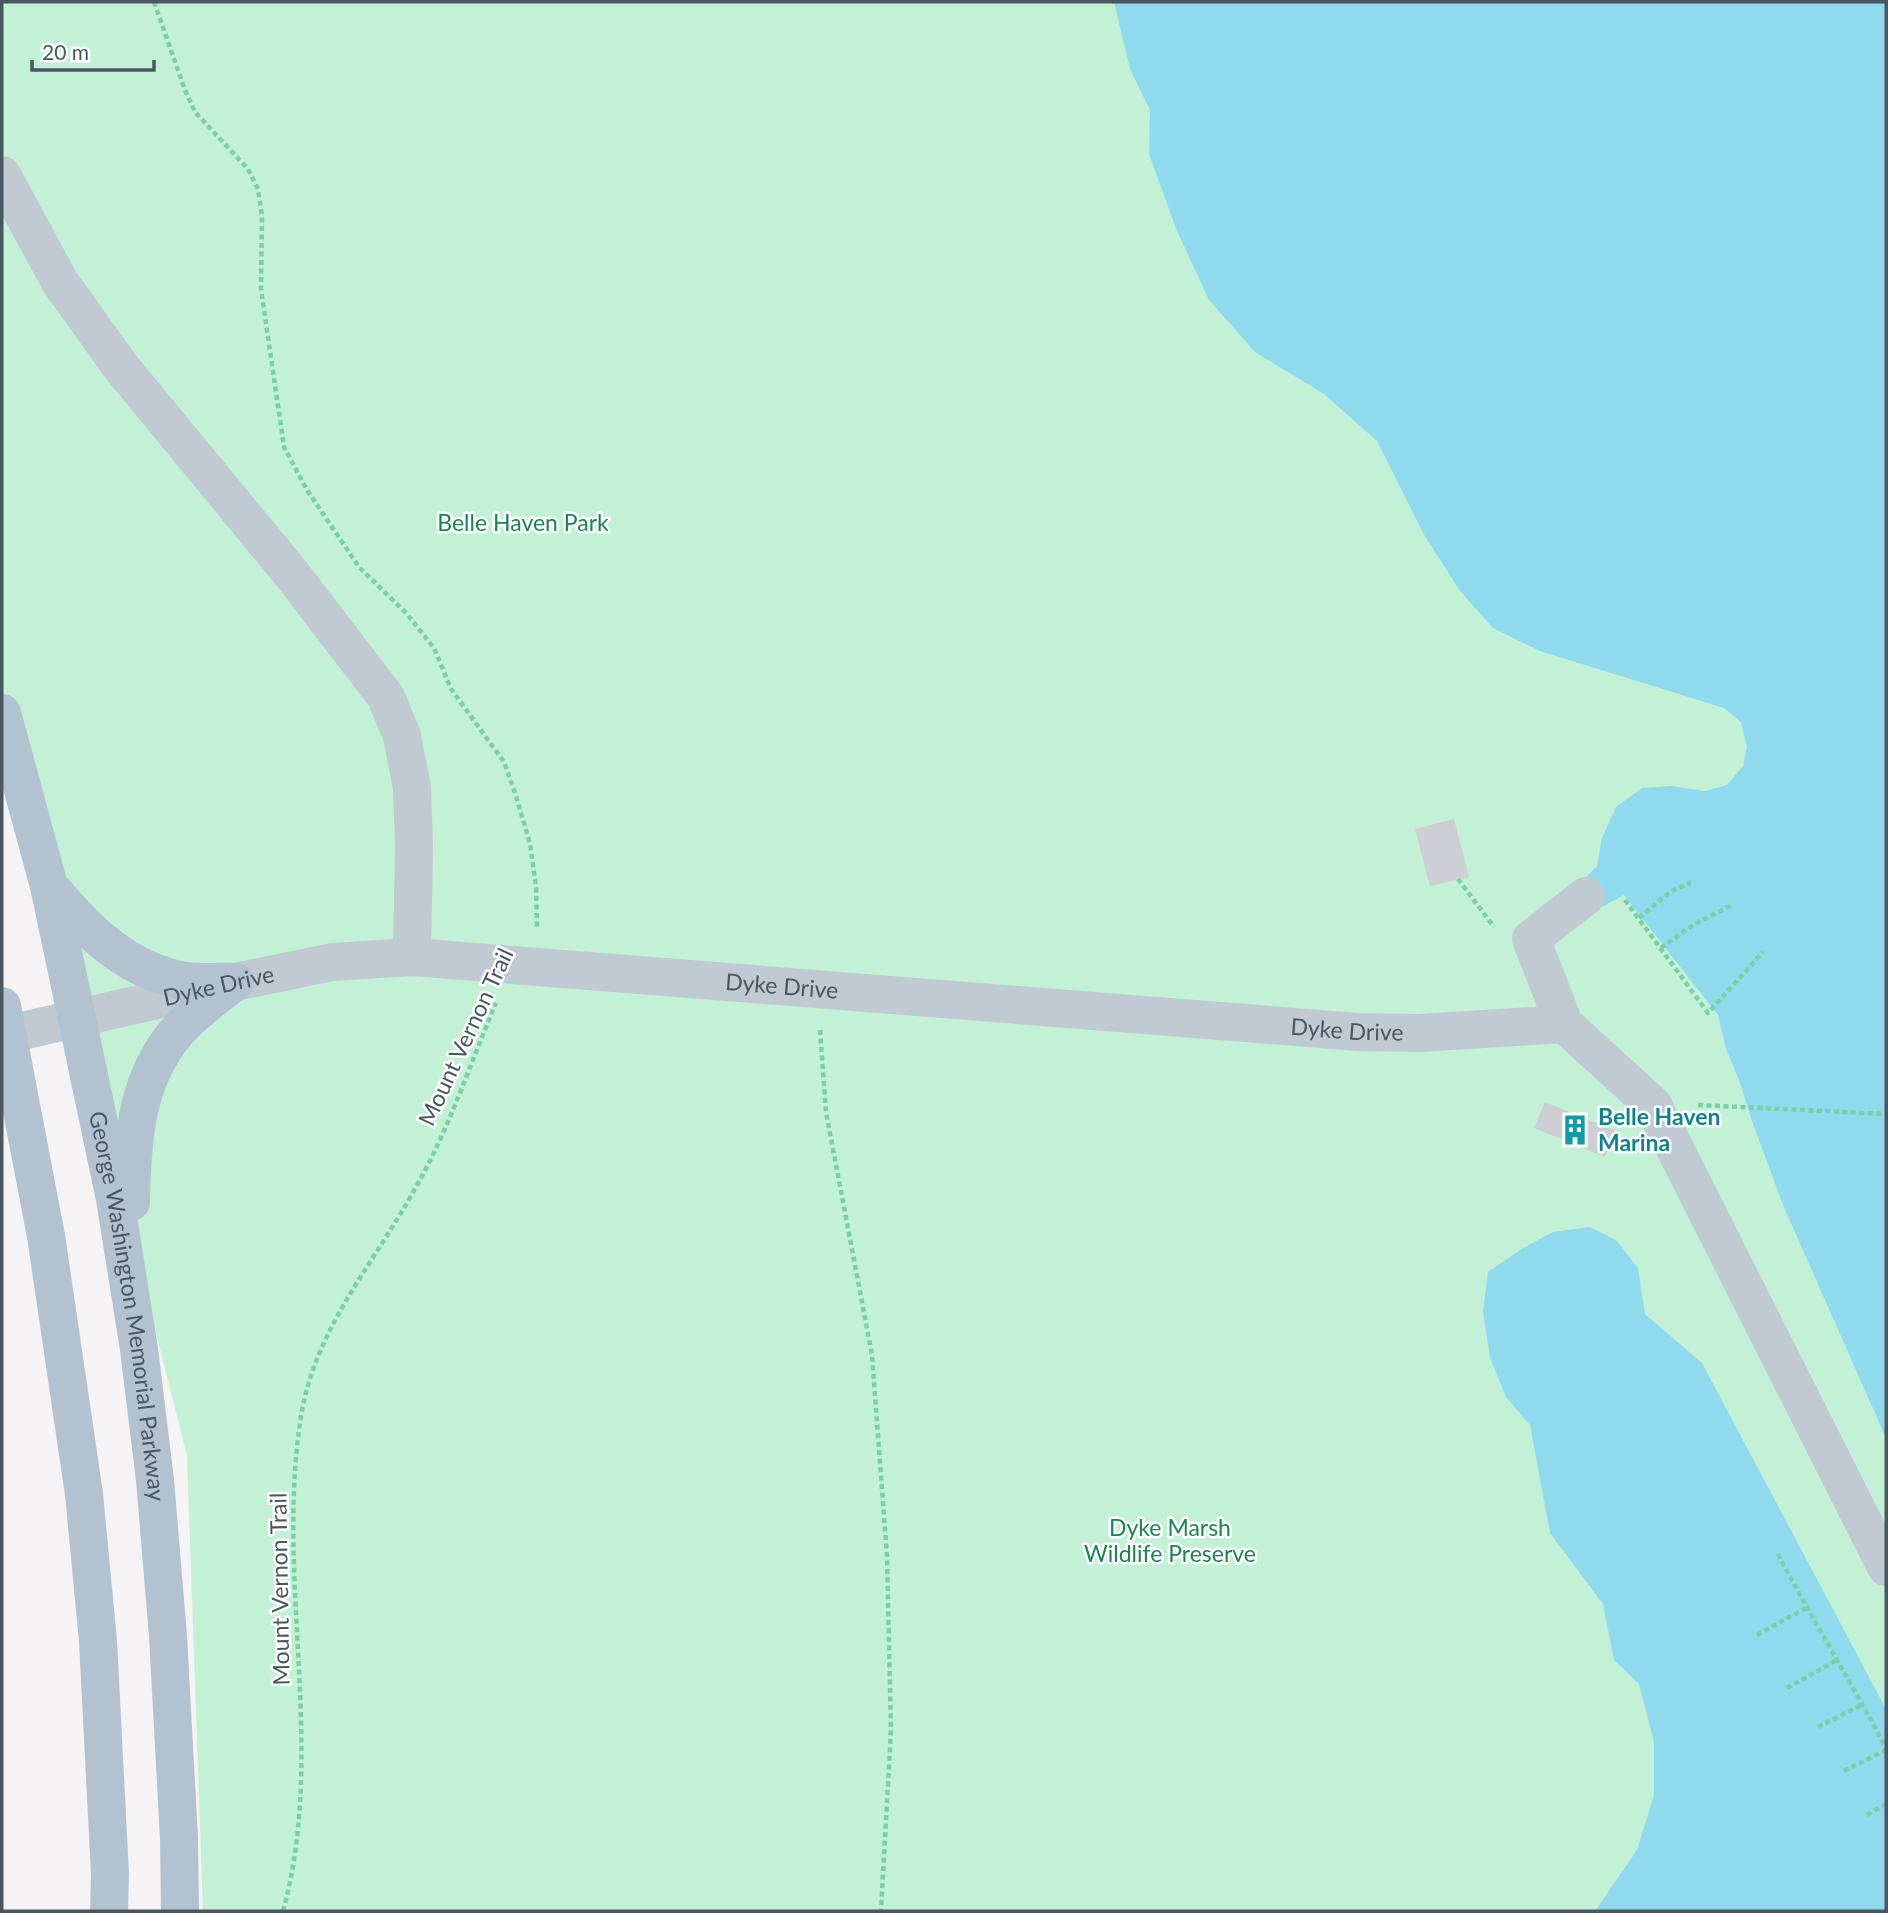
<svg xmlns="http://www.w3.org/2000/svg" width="1888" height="1913" viewBox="0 0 1888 1913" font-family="Lato,sans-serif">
<rect width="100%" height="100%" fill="#f5f3f3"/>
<polygon fill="#c3f1d5" points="2,2 1161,2 1886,825 1886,1911 203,1911 187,1456 77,1019 2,753"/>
<g fill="#90daee">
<polygon points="1114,2 1886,2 1886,1438 1783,1205 1753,1124 1739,1080 1726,1049 1718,1015 1624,895 1590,913 1573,891 1597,866 1602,838 1616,807 1642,788 1671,786 1705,791 1727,785 1743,766 1747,747 1741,722 1724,708 1540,651 1493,628 1460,591 1423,533 1377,441 1324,394 1255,352 1209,300 1177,231 1149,154 1150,110 1130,69"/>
<polygon points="1590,1227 1617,1241 1638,1268 1645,1314 1702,1363 1886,1709 1886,1911 1595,1911 1637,1850 1654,1795 1654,1742 1639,1684 1614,1660 1603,1604 1550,1533 1530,1425 1506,1397 1490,1358 1483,1311 1488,1272 1523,1248 1553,1232"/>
</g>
<g fill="#cdcfd5">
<polygon points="1454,819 1469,877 1430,886 1415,829"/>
<polygon points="1545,1102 1616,1131 1605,1157 1534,1128"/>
</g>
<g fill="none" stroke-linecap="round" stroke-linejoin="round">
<g stroke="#7ad0a6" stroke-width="4.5" stroke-dasharray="5 3.5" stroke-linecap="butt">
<polyline points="154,2 185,90 195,112 248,169 258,189 262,216 261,289 284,447 307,490 359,567 407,614 434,648 451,689 504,762 516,796 530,844 536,886 537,928"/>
<polyline points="1458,879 1494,927"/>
<polyline points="1625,900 1708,1013 1763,952"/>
<polyline points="1639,918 1671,891 1691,883"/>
<polyline points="1661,948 1693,925 1732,905"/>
<polyline points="820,1030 826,1112 872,1355 887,1556 891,1730 881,1911"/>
<polyline points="1698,1105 1886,1114"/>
<path d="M1778 1554C1812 1620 1852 1682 1886 1749"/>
<polyline points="1757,1635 1806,1608"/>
<polyline points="1787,1688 1837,1660"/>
<polyline points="1818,1727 1863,1704"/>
<polyline points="1844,1771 1886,1750"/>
<polyline points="1867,1815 1886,1804"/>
<path d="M283 1911C327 1752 275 1578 301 1417 314 1330 375 1262 416 1187 449 1129 470 1064 496 1003"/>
</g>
<g stroke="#c1cad2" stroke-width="38">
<polyline points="2,175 60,282 121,367 290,572 386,697 402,736 412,788 414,846 412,957"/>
<polyline points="1586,896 1531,939 1564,1024 1653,1105 1886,1567"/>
<path id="s1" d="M9 1034 235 982 332 962 412 957 1358 1032 1419 1033 1564 1024"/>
</g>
<g stroke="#b3c2d1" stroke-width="38">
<path id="s2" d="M2 713 49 886 115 1199 139 1349 155 1480 168 1636 179 1838 180 1911"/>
<path d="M50 887C84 927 121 966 175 979 193 984 216 981 235 982"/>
<polyline points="2,1006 46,1236 84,1494 98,1641 110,1874 109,1911"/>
<path d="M131 1202C132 1137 136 1073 184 1024 200 1008 218 995 235 982"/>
</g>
</g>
<defs>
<g id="building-bare" transform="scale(2.415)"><path d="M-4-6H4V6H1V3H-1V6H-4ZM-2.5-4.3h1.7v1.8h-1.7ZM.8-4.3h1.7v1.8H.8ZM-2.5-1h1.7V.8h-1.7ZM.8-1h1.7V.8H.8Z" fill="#0f9aa8" stroke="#fff" stroke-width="2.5" paint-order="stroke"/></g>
</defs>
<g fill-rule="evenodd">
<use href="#building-bare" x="1575" y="1130"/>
</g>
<g text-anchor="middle" stroke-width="5" stroke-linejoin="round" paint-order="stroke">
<g font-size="23" fill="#17864f" stroke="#fff">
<text x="523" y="531">Belle Haven Park</text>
<text x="1170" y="1536">Dyke Marsh<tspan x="1170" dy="26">Wildlife Preserve</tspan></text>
</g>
<g font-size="23" fill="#4a5661" stroke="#fff">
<text dy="8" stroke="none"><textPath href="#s1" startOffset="215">Dyke Drive</textPath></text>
<text dy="8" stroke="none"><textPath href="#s1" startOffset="782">Dyke Drive</textPath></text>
<text dy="8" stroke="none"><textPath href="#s1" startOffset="1349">Dyke Drive</textPath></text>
<text transform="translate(466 1037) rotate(-65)" y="8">Mount Vernon Trail</text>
<text dy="8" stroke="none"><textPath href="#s2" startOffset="607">George Washington Memorial Parkway</textPath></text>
<text transform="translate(280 1589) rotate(-91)" y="8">Mount Vernon Trail</text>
</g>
<g font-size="23" font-weight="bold" fill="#0d838f" stroke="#fff" text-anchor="start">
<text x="1598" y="1125">Belle Haven<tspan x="1598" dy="26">Marina</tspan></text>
</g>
</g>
<rect width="1888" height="1913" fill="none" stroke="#4a5661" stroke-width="7"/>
<path d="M32 60v10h122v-10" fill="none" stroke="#4a5661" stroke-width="3.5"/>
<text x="42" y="60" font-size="21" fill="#4a5661" stroke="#ffffff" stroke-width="5" paint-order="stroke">20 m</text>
</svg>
